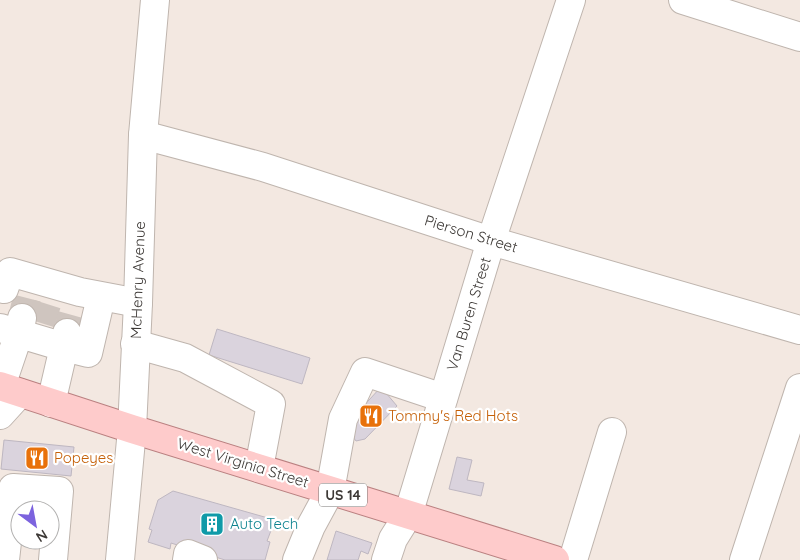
<svg xmlns="http://www.w3.org/2000/svg" width="800" height="560" viewBox="0 0 800 560" font-family="Quicksand,sans-serif">
<rect width="100%" height="100%" fill="#f3e8e1"/>
<g fill="#dad3dd" stroke="#beb7c1">
<polygon points="217,329 310,358 302,384 209,355"/>
<polygon points="381,387 397,406 365,439 356,441 345,426"/>
<polygon points="4,440 74,447 71,476 1,469"/>
<polygon points="457,457 472,460 467,480 484,483 481,496 449,489"/>
<polygon points="173,491 275,520 267,541 270,542 265,560 225,560 171,543 170,549 148,542 152,530 149,529 158,500"/>
<polygon points="336,531 372,543 368,554 361,551 358,560 327,560"/>
</g>
<g fill="none" stroke-linecap="round" stroke-linejoin="round">
<g stroke="#cfc5bf" stroke-width="28" stroke-dasharray="28 14" stroke-linecap="butt">
<polyline points="22,318 27,298"/>
<polyline points="41,323 47,304"/>
<polyline points="67,333 72,315"/>
</g>
<g stroke="#bfb5ae" stroke-width="30">
<g id="minor">
<polyline points="683,0 800,37"/>
<polyline points="143,135 263,167 491,241 800,330"/>
<polyline points="4,289 10,272 80,292 138,303"/>
<polyline points="0,328 64,347 51,403"/>
<polyline points="67,333 64,347 88,353 101,297"/>
<polyline points="135,344 185,358 271,404 259,468"/>
<polyline points="1,386 19,333 22,318"/>
<polyline points="0,415 20,393"/>
<polyline points="5,560 13,488 59,491 53,560"/>
<polyline points="120,560 132,429 138,303 143,135 155,0"/>
<polyline points="187,560 188,554 203,560"/>
<polyline points="297,560 311,526 330,491 343,419 365,372 443,398"/>
<polyline points="386,560 393,539 408,515 491,241 571,0"/>
<polyline points="573,560 612,432"/>
<polyline points="744,560 800,388"/>
</g>
</g>
<g stroke="#ba8181" stroke-width="30">
<polyline id="major" points="0,386 132,429 555,560"/>
</g>
<use href="#minor" stroke="#fff" stroke-width="28"/>
<use href="#major" stroke="#fecbcb" stroke-width="28"/>
</g>
<defs>
<g id="restaurant-square" transform="scale(1.25)"><rect x="-9" y="-9" width="18" height="18" rx="4" fill="#e8710a" stroke="#fff"/><path d="M-5-6h1v4h1v-4h1v4h1v-4h1v5L-1.5 .5V6h-2V.5L-5-1ZM5-6V6H3V1.5H1.5Q1.5-4 5-6Z" fill="#fff"/></g>
<g id="building-square" transform="scale(1.25)"><rect x="-9" y="-9" width="18" height="18" rx="4" fill="#0f9aa8" stroke="#fff"/><path d="M-4-6H4V6H1V3H-1V6H-4ZM-2.5-4.3h1.7v1.8h-1.7ZM.8-4.3h1.7v1.8H.8ZM-2.5-1h1.7V.8h-1.7ZM.8-1h1.7V.8H.8Z" fill="#fff"/></g>
</defs>
<g fill-rule="evenodd">
<use href="#restaurant-square" x="371" y="416"/>
<use href="#restaurant-square" x="37" y="458"/>
<use href="#building-square" x="212" y="524"/>
</g>
<g text-anchor="middle" stroke-width="4.5" stroke-linejoin="round" paint-order="stroke">
<rect fill="#fff" stroke="#777472" stroke-width="1" x="319" y="483.5" width="48" height="23" rx="4"/>
<g font-size="14" font-weight="bold" fill="#3d3936">
<text x="343" y="500">US 14</text>
</g>
<g font-size="15" fill="#3d3936" stroke="#fff">
<text transform="translate(471 234) rotate(17)" y="5">Pierson Street</text>
<text transform="translate(138 280) rotate(-88)" y="5">McHenry Avenue</text>
<text transform="translate(469 314) rotate(-73)" y="5">Van Buren Street</text>
<text transform="translate(243 463) rotate(17)" y="5">West Virginia Street</text>
</g>
<g font-size="15" fill="#c56008" stroke="#fff" text-anchor="start">
<text x="388" y="421">Tommy's Red Hots</text>
<text x="54" y="463">Popeyes</text>
</g>
<g font-size="15" fill="#0d838f" stroke="#fff" text-anchor="start">
<text x="230" y="529">Auto Tech</text>
</g>
</g>
<g transform="translate(35 525) rotate(148)"><circle r="24" fill="#ffffff" stroke="#b1b0af"/>
<path d="M0-4L9 19L0 12L-9 19Z" fill="#7c63de"/>
<text y="-8" font-size="14" font-weight="bold" text-anchor="middle" fill="#3d3936">N</text>
</g>
</svg>
